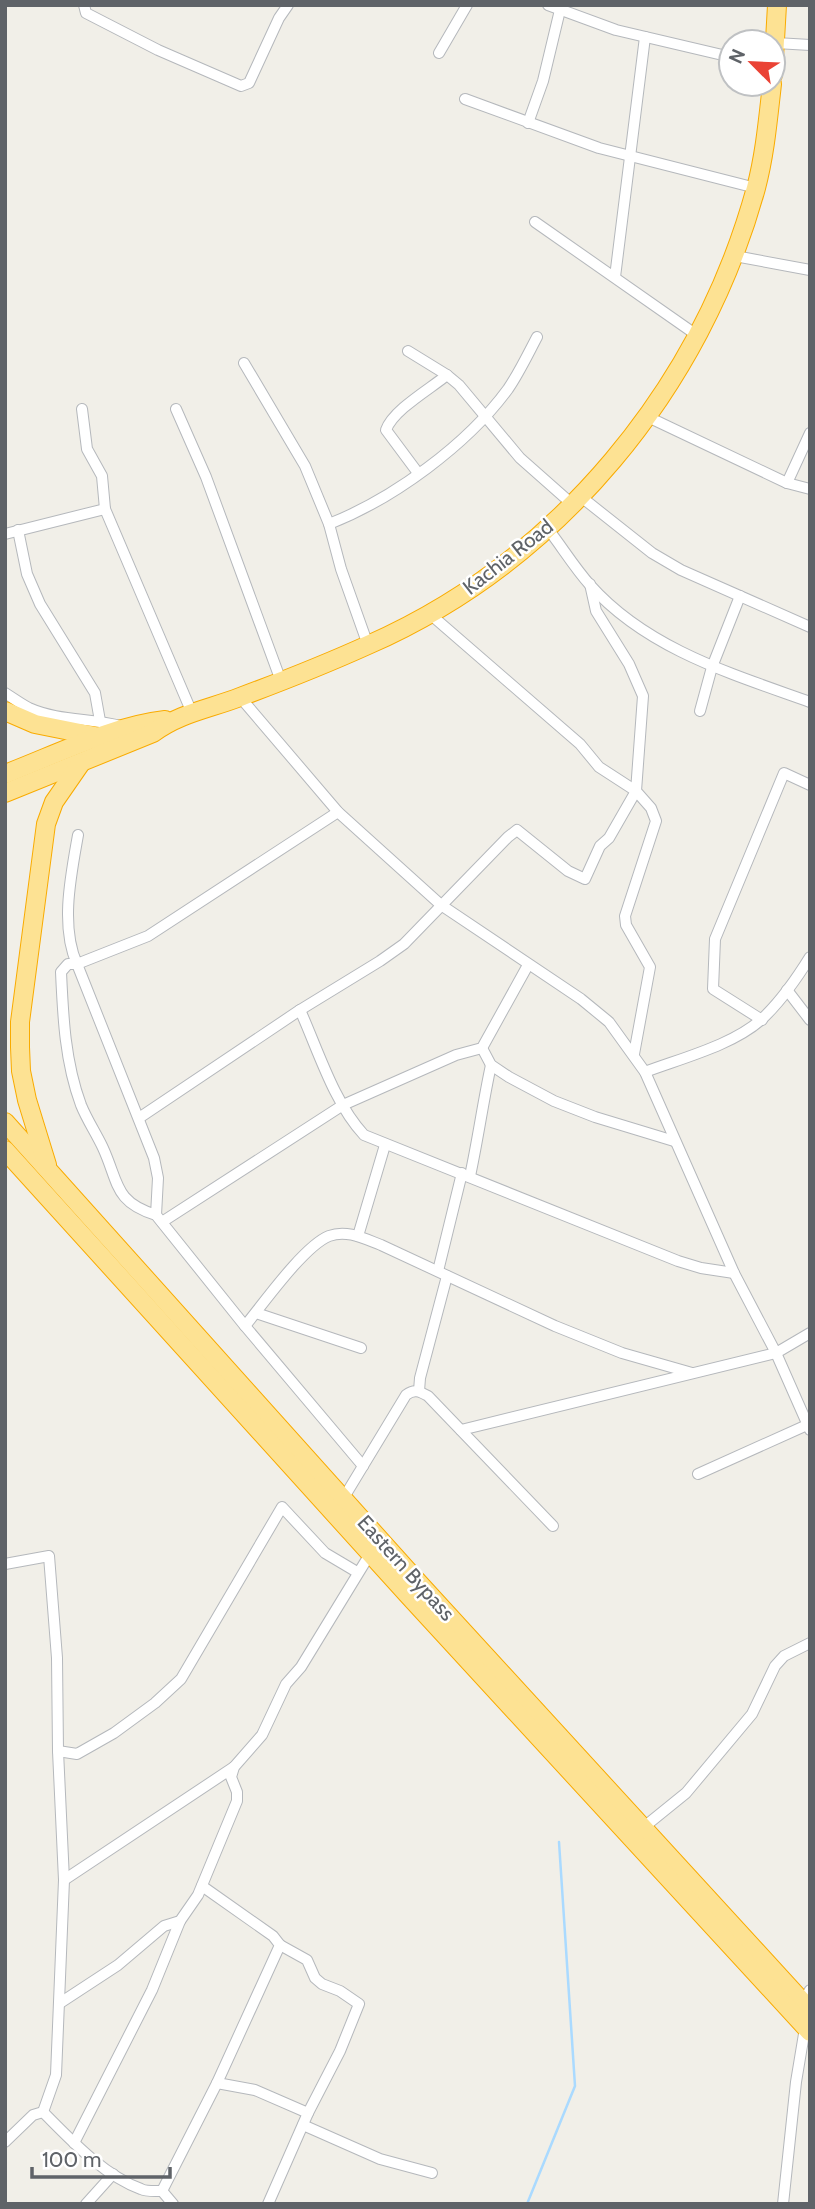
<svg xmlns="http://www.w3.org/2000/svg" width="815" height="2209" viewBox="0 0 815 2209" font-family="Cabin,sans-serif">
<rect width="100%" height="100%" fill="#f1efe8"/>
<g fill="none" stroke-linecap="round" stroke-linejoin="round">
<polyline stroke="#aadaff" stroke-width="2.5" points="527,2204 575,2086 559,1842"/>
<g stroke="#b5b8bc" stroke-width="12">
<g id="street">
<polyline points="84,5 86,13 158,50 241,86 249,83 279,18 288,5"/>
<polyline points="548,5 616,30 731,57"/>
<polyline points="776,43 810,45"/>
<polyline points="439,53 467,5"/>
<polyline points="465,99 599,148 756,188"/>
<polyline points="528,123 543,81 560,10"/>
<polyline points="535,222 698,336"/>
<polyline points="735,256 810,270"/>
<polyline points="615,277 645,37"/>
<polyline points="408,351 447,375 459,385 520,458 572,504"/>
<polyline points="244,363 305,466 329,524 341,569 368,645"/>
<polyline points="82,409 87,449 102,476 105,509 192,713"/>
<polyline points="176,409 206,477 281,681"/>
<polyline points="648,417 787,483 810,489"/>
<path d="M418 473 386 430C393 410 430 389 447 375"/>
<polyline points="787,483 810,433"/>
<polyline points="580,496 652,553 681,570 810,627"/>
<path d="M329 524C393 499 467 445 508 389 519 373 528 354 537 337"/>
<path d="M548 529C562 547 574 567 590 585 647 649 732 674 810 702"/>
<polyline points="18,530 27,574 40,604 95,693 100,721"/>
<polyline points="5,534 105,509"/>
<polyline points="590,584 596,611 629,664 643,696 636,791 651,808 656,821 625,916 626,925 650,967 634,1054"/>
<path d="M5 693C13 698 21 704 29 708 58 721 91 718 121 726"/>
<polyline points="240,697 338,812 441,905 581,999 609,1022 645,1072 734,1273 776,1353 810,1430"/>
<polyline points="700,711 712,667 740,596"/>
<path d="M78 835C71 875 60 926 77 964L148 936 338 812"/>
<polyline points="787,990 810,1020"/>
<path d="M300 1010C318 1050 334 1103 364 1135L678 1261 701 1268 734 1273"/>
<polyline points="762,1020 713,989 715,939 784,773 810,785"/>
<polyline points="482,1048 491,1065 509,1077 554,1101 595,1117 674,1141"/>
<path d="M645 1072C682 1058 734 1045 763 1018 782 1000 797 978 810 957"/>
<polyline points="139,1118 300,1010 380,961 404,944 508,837 517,830 568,871 585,879 600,846 609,838 636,791 599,767 580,744 430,614"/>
<path d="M470 1176C478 1139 483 1102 491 1065"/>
<path d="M156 1215 158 1178 154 1158 77 964H68L61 972C63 1017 65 1062 81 1105 87 1120 96 1133 103 1148 119 1183 114 1202 156 1215L245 1326 363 1466"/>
<polyline points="162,1222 343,1105 456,1055 482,1048 528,965"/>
<polyline points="358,1236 385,1145"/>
<polyline points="438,1271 462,1173"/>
<polyline points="256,1313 361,1348"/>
<path d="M245 1326C263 1304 304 1246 329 1236 347 1229 365 1239 381 1245L555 1326 622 1353 692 1373"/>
<polyline points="419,1391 420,1378 447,1276"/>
<polyline points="461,1430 776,1353 810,1333"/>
<polyline points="698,1474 807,1425"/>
<path d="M343 1499 406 1395C414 1389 419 1391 428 1396L553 1526"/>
<polyline points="5,1564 49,1556 57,1658 58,1751 64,1880 56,2075 43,2112"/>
<polyline points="58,1751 77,1754 114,1733 155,1703 181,1679 282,1507 325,1553 357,1572"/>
<polyline points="644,1827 686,1793 752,1714 775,1666 784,1656 810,1643"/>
<polyline points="64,1880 234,1767"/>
<polyline points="60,2003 118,1965 164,1926 180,1921 198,1895 237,1801 237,1792 231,1777 234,1767 262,1735 286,1684 301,1667 370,1554"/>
<polyline points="802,2003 810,1990"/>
<polyline points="217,2083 255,2090 308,2113"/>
<path d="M43 2112C71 2140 103 2175 141 2189 147 2192 156 2191 162 2191L173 2204"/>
<polyline points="303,2125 380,2159 432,2173"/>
<polyline points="5,2142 33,2115 43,2112"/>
<polyline points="74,2143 152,1990 180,1921"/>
<polyline points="162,2191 217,2083 280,1945 273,1936 202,1886"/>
<polyline points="86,2204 113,2174"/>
<polyline points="268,2204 308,2113 340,2051 359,2004 340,1991 322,1984 315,1978 307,1960 280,1945"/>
<polyline points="783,2204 796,2082 805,2028"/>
</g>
</g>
<g stroke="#f9ab00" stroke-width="20">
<g id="highway">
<polyline points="773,75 777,5"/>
<polyline points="5,711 35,724 100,737"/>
<path d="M5 774C55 755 112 726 165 720"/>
<path d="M5 793 153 733C180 713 209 709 240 697 283 681 326 664 368 645 559 561 701 388 756 188 765 154 768 119 772 84"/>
<polyline points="5,1122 416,1580 810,2010"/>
<polyline points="5,1150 408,1595 810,2032"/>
<polyline points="47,1165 27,1100 21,1071 20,1047 20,1022 46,824 54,802 81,763"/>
</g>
</g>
<use href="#street" stroke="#fff" stroke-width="10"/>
<use href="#highway" stroke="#fde293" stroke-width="18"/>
</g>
<g text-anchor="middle" stroke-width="5" stroke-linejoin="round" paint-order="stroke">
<g font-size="21" fill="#5f6368" stroke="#fff">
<text transform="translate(508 557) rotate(-38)" y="7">Kachia Road</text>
<text transform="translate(406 1568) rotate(48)" y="7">Eastern Bypass</text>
</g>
</g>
<rect width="815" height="2209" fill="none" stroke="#5f6368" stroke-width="14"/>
<g transform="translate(752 63) rotate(294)"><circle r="33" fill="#ffffff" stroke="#bfc1c3" stroke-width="2"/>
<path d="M0-5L12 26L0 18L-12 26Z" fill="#ea4335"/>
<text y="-10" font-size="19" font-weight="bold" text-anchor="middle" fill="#5f6368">N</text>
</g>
<path d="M32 2167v10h138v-10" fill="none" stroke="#5f6368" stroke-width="3.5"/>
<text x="42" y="2167" font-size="21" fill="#5f6368" stroke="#ffffff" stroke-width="5" paint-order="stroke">100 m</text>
</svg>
